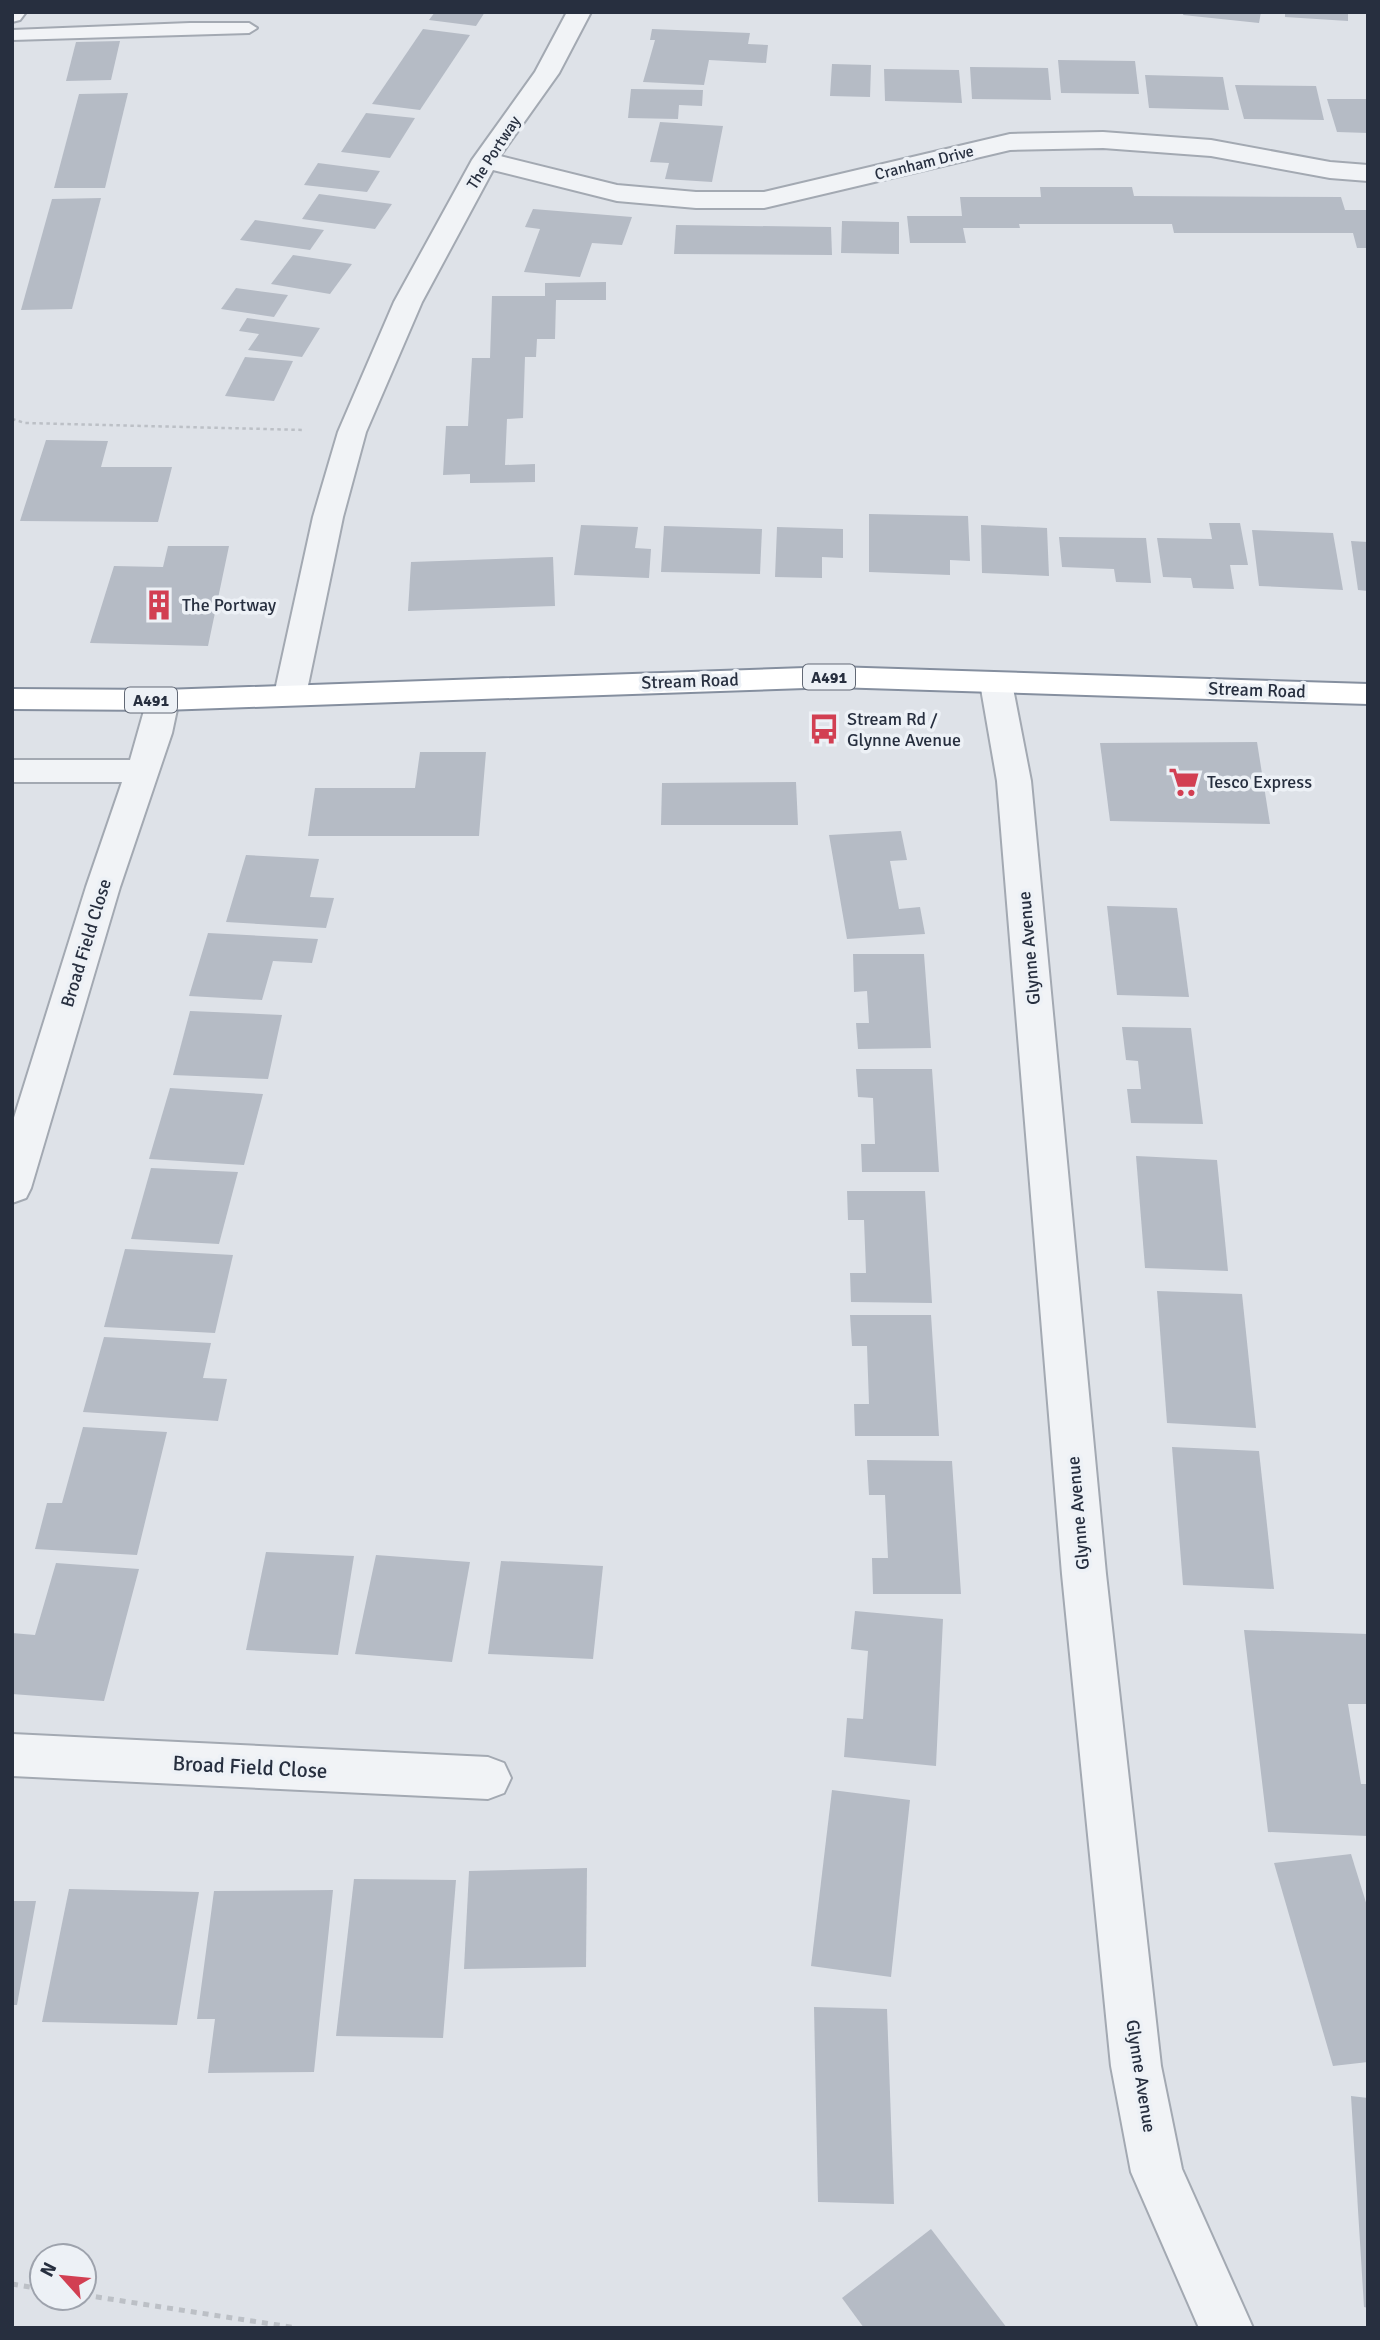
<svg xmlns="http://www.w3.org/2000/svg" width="1380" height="2340" viewBox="0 0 1380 2340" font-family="Signika,sans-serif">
<rect width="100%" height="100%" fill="#dee2e8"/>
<g fill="#b5bbc5">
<polygon points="435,12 485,12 476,26 429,20"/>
<polygon points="1184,12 1261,12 1259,23 1183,15"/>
<polygon points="1285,12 1348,12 1348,21 1285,17"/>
<polygon points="423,29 470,35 420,110 372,104"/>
<polygon points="652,29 750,33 748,44 768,45 766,63 709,60 704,85 643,82 655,40 650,40"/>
<polygon points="120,41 111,80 66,81 76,42"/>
<polygon points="1058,60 1135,61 1139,94 1061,93"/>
<polygon points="832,64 871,65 870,97 830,96"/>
<polygon points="970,67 1048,68 1051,100 972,99"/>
<polygon points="884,69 959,70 962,103 885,101"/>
<polygon points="1145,75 1223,77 1229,110 1149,108"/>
<polygon points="1235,85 1316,86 1324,120 1244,119"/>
<polygon points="631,89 703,90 702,106 679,105 678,119 628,118"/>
<polygon points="128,93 105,188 54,188 79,94"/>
<polygon points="1327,99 1368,99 1368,133 1337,132"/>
<polygon points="366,113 415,118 390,158 341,152"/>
<polygon points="660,122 723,126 712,182 665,179 669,163 650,162"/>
<polygon points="318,163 380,171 367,192 304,185"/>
<polygon points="1040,187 1132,187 1134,196 1341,197 1345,210 1368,210 1368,248 1357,248 1353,233 1174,233 1172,224 1019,224 1020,228 963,228 966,243 910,243 907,216 962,216 960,197 1041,197"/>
<polygon points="319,194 392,204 375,229 302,219"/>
<polygon points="101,198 72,309 21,310 52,199"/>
<polygon points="533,209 632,217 622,245 592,243 580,277 524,272 540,229 525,227"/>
<polygon points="255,220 324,230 310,250 240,240"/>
<polygon points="842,221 899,222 899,254 841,253"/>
<polygon points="676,225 831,227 832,255 674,254"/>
<polygon points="293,255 352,264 330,294 271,284"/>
<polygon points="606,282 606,300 556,300 555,339 537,339 536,357 525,357 523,418 507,419 505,465 535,464 535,482 470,483 470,474 443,475 446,426 468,426 472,358 490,358 492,296 545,296 545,283"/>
<polygon points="236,288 288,295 274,317 221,309"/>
<polygon points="247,318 320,328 302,357 248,350 259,334 239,331"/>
<polygon points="245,357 293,361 274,401 225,396"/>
<polygon points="46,440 108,441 101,467 172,467 158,522 20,521"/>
<polygon points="869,514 968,516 970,561 950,560 950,575 869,572"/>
<polygon points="1209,523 1240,523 1248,565 1230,565 1234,589 1193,588 1191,578 1163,577 1157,538 1212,539"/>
<polygon points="581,525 638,527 635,548 651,549 649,578 574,575"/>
<polygon points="981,525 1047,528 1049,576 982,573"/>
<polygon points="664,526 762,529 760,574 661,572"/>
<polygon points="777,527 843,529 843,558 822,557 822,578 775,577"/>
<polygon points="1252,530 1333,533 1343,590 1259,586"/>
<polygon points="1059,537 1146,538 1151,583 1116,582 1114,569 1062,567"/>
<polygon points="1351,541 1368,542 1368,591 1358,590"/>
<polygon points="168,546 229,546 208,646 90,643 114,566 163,567"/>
<polygon points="553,557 555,606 408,611 411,562"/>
<polygon points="1257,742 1270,824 1110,821 1100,743"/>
<polygon points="420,752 486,752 479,836 308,836 315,788 415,788"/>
<polygon points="796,782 798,825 661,825 662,783"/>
<polygon points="901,831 907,860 890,861 899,909 920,907 925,934 847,939 829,835"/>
<polygon points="246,855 319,859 310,897 334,898 326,928 226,922"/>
<polygon points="1107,906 1177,908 1189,997 1117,995"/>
<polygon points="208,933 318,939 312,963 273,961 262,1000 189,996"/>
<polygon points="853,954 924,954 931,1048 858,1049 856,1023 869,1023 867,991 854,992"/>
<polygon points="190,1011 282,1015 268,1079 173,1075"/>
<polygon points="1122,1027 1191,1028 1203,1124 1131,1123 1127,1089 1141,1089 1138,1061 1126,1060"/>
<polygon points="856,1069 932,1069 939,1172 862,1172 861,1144 875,1144 873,1098 858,1097"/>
<polygon points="170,1088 263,1094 244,1165 149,1159"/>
<polygon points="1136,1156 1217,1160 1228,1271 1145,1268"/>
<polygon points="151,1168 238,1172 219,1244 131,1239"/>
<polygon points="847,1191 925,1191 932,1303 851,1302 850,1273 866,1273 864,1220 848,1220"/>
<polygon points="125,1249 233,1255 215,1333 104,1327"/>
<polygon points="1157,1291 1242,1294 1256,1428 1167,1423"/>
<polygon points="850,1315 931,1315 939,1436 855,1436 854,1404 869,1404 867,1346 852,1346"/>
<polygon points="104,1337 211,1343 203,1378 227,1379 218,1421 83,1412"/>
<polygon points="83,1427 167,1432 137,1555 35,1549 47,1503 62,1503"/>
<polygon points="1172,1447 1259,1451 1274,1589 1183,1585"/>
<polygon points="867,1460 952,1461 961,1594 873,1594 872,1558 888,1558 885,1495 869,1495"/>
<polygon points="266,1552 354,1556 338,1655 246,1650"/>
<polygon points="376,1555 470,1562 452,1662 355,1654"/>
<polygon points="501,1561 603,1566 593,1659 488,1654"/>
<polygon points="56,1563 139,1569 104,1701 12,1694 12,1633 35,1635"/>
<polygon points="855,1611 943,1619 936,1766 844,1757 847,1718 863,1719 868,1651 851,1649"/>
<polygon points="1244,1630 1368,1634 1368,1704 1348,1704 1361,1784 1368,1784 1368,1836 1268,1832"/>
<polygon points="832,1790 910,1800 891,1977 811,1966"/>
<polygon points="1351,1854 1368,1909 1368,2062 1333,2066 1274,1863"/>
<polygon points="587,1868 586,1967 464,1969 469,1871"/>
<polygon points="354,1879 456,1880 443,2038 336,2036"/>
<polygon points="69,1889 199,1892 177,2025 42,2022"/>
<polygon points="333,1890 314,2072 208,2073 215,2019 197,2019 214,1891"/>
<polygon points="12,1901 36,1901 17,2005 12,2005"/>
<polygon points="814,2007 887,2009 894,2204 818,2202"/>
<polygon points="1351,2096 1368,2098 1368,2308 1364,2307"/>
<polygon points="931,2229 1007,2328 864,2328 842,2298"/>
</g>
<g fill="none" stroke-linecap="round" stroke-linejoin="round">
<g stroke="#a3a9b2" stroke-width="4">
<polygon id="service" points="190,23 249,23 257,28 249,33 12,40 12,30"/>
</g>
<g stroke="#a3a9b2" stroke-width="4">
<g id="minor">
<polygon points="12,12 26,12 20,20 12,22"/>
<polygon points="567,12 591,12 559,73 500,156 617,185 696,192 764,192 1010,134 1103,132 1211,140 1330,162 1368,165 1368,181 1330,178 1211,156 1103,148 1010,150 764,208 696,208 617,201 493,170 422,302 366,432 343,517 306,695 301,702 290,705 279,702 274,695 313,517 338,432 394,302 472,160 535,72"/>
<polygon points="996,673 1007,676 1012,683 1031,781 1106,1574 1161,2066 1182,2169 1253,2328 1199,2328 1131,2172 1111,2066 1062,1574 997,781 980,683 985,676"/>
<polygon points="163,690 174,693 179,700 172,733 120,887 31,1188 26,1198 12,1203 12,1124 86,887 122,782 12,782 12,760 130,760 147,700 152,693"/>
<polygon points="12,1734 488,1757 504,1763 511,1778 504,1793 488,1799 12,1776"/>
</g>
</g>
<g stroke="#858f9f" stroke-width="4">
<polygon id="trunk" points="834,667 1368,684 1368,704 834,687 163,710 12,709 12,689 163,690"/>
</g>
<polyline stroke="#bcc0c6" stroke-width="2.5" stroke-dasharray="3.5 3.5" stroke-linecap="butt" points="12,419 25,423 305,430"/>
<g stroke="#bcc0c6" stroke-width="5" stroke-dasharray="6 6" stroke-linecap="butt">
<polyline points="12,2284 42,2289"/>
<polyline points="84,2295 297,2328"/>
</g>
<use href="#service" fill="#f1f3f6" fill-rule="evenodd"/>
<use href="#minor" fill="#f1f3f6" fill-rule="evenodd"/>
<use href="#trunk" fill="#fff" fill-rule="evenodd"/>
</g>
<defs>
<g id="building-bare" transform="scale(2.415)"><path d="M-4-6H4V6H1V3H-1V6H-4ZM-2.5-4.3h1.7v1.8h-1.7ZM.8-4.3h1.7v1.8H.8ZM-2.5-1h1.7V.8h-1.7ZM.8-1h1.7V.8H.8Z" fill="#d23f52" stroke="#edf1f6" stroke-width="2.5" paint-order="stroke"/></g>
<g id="bus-bare" transform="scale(2.415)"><path d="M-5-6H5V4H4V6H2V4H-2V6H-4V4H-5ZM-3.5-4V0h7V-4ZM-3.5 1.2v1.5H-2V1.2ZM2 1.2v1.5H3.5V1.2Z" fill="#d23f52" stroke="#edf1f6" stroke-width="2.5" paint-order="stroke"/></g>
<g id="supermarket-bare" transform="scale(2.415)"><path d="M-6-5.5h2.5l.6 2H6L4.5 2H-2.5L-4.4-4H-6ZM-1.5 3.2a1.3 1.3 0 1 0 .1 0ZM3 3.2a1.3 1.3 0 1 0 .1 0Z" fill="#d23f52" stroke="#edf1f6" stroke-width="2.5" paint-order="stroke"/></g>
</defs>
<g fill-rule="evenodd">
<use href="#building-bare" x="159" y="605"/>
<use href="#bus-bare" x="824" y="729"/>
<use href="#supermarket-bare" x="1184" y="782"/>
</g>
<g text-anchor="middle" stroke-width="7" stroke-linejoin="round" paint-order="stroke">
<g font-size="16" fill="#272f3f" stroke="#edf1f6">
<text transform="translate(493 152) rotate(-57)" y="6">The Portway</text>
<text transform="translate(924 162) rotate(-14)" y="6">Cranham Drive</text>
</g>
<g fill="#edf1f6" stroke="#626976" stroke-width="2">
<rect x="803" y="664.5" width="52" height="25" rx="5"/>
<rect x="125" y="687.5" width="52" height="25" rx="5"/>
</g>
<g font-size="16" font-weight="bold" fill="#272f3f">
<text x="829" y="683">A491</text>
<text x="151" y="706">A491</text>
</g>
<g font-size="18" fill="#272f3f" stroke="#edf1f6" text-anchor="start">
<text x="182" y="611">The Portway</text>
<text x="847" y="725">Stream Rd /<tspan x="847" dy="21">Glynne Avenue</tspan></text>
<text x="1207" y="788">Tesco Express</text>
</g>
<g font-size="18" fill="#272f3f" stroke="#edf1f6">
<text transform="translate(690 681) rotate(-2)" y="6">Stream Road</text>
<text transform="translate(1257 690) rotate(2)" y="6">Stream Road</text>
<text transform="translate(86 943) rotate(-73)" y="6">Broad Field Close</text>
<text transform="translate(1029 948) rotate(-95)" y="6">Glynne Avenue</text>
<text transform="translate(1078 1513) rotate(-95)" y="6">Glynne Avenue</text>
<text transform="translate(1141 2076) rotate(81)" y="6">Glynne Avenue</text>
</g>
<g font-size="21" fill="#272f3f" stroke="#edf1f6">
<text transform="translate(250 1767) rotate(3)" y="7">Broad Field Close</text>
</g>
</g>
<rect width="1380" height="2340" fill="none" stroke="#272f3f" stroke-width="28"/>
<g transform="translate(63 2277) rotate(297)"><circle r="33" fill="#edf1f6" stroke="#9ea3ad" stroke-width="2"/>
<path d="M0-5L12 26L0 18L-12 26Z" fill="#d23f52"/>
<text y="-10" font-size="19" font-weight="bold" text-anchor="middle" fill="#272f3f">N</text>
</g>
</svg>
